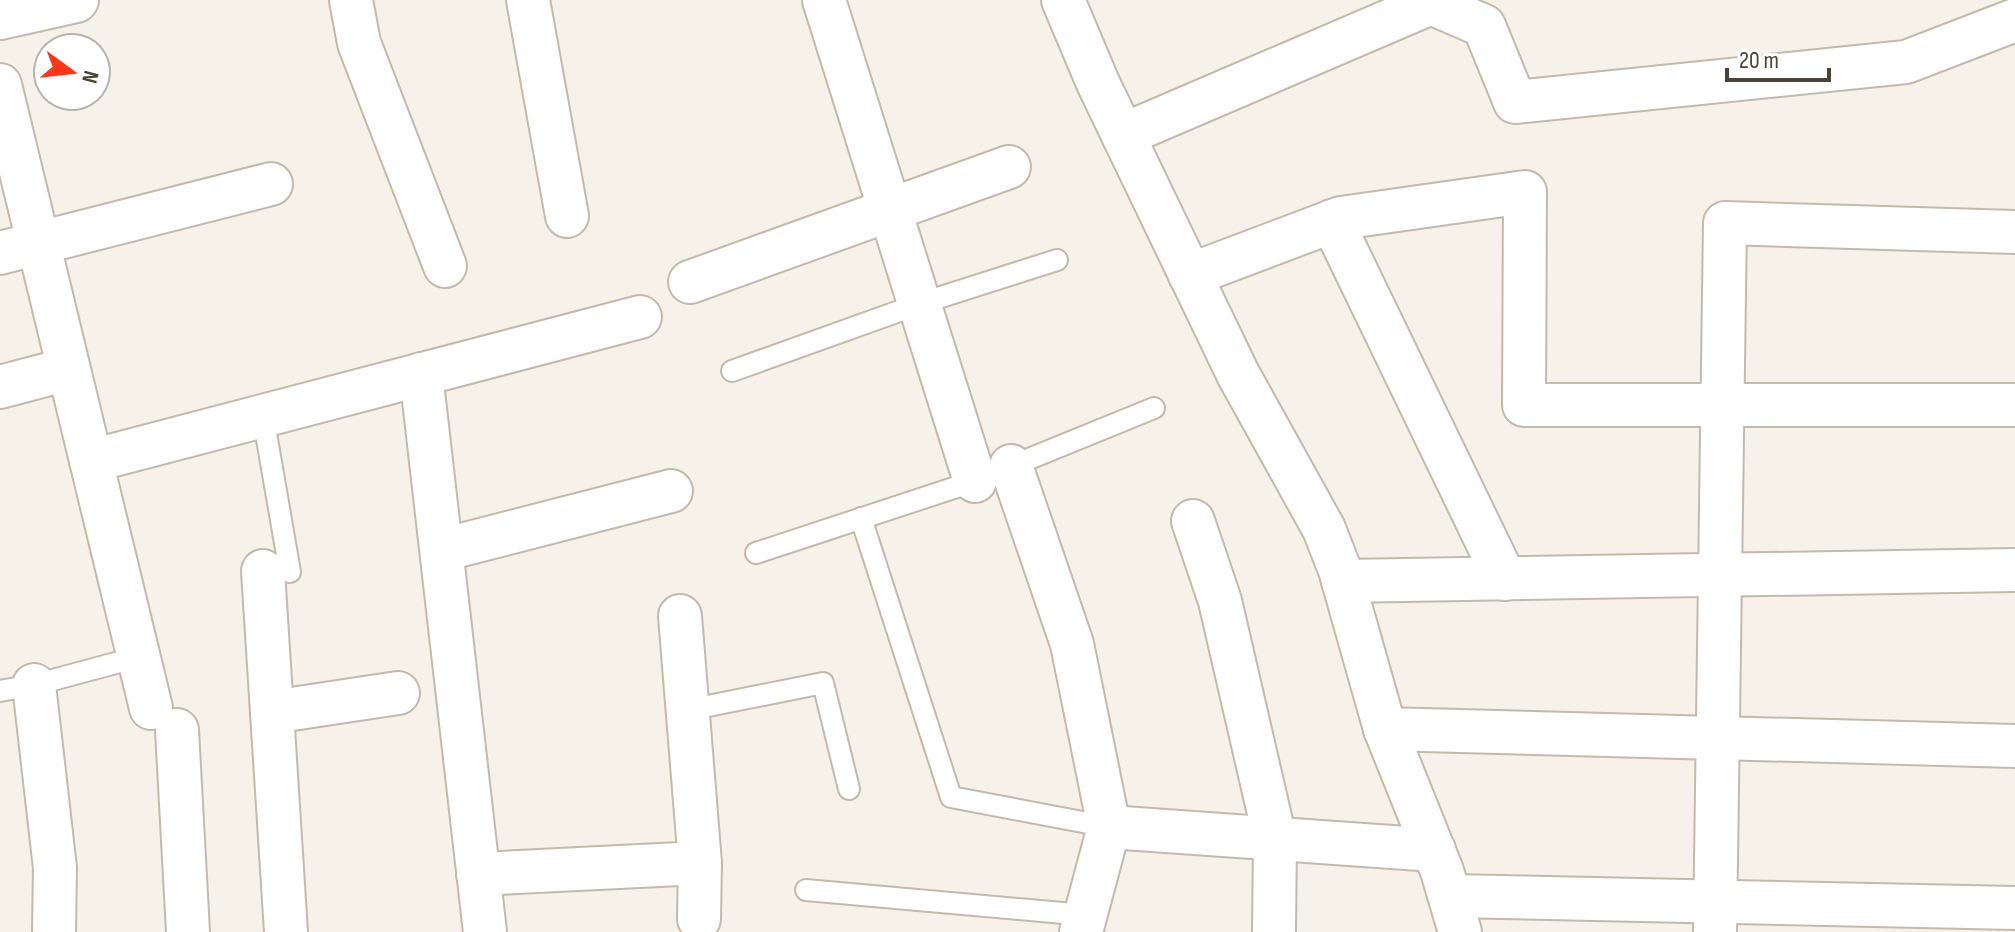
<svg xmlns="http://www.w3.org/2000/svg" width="2015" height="932" viewBox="0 0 2015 932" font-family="'Sofia Sans Condensed',sans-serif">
<rect width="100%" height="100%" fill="#f6f2ea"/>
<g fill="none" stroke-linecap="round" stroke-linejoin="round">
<g stroke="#c3baab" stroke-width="24">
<g id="service">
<polyline points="732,371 919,304 1057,260"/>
<polyline points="263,416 290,572"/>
<polyline points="861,518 951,797 1109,827"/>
<polyline points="756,553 975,481 1154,408"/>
<polyline points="0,691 34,685 138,657"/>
<polyline points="688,710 823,683 849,789"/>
<polyline points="806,890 1085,915"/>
</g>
</g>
<g stroke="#c3baab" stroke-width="46">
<g id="minor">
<polyline points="351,0 359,43 445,266"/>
<polyline points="528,0 567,216"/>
<polyline points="824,0 975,481"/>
<polyline points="1063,0 1098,83 1238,374 1324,529 1340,570 1385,729 1442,871 1460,932"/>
<polyline points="0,85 151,708"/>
<polyline points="1123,135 1431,3 1484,26 1515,102 1906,62 2015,20"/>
<polyline points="1332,221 1505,579"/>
<polyline points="0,253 271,184"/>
<polyline points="1190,275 1341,218 1525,192 1524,405 2015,405"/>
<polyline points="690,282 1009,167"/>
<polyline points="421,374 485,932"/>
<polyline points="0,387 68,369"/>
<polyline points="91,461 640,317"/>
<polyline points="1011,466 1072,644 1109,827"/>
<polyline points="1193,521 1220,601 1275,839 1274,932"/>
<polyline points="442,550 671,491"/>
<polyline points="263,571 286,932"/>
<polyline points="1343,581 2015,570"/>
<polyline points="680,616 700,863"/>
<polyline points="34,685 55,868 54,932"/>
<polyline points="272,712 398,693"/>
<polyline points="1385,729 2015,746"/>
<polyline points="177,730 188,932"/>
<polyline points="478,874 700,863 699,919"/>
<polyline points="1450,896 2015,908"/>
<polyline points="1081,932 1109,827 1434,850"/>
<polyline points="1715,932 1725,223 2015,232"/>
</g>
</g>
<g stroke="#c3baab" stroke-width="48">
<polyline id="tertiary" points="0,17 76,0"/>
</g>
<use href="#service" stroke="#fff" stroke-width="20"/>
<use href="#minor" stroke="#fff" stroke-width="42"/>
<use href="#tertiary" stroke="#fff" stroke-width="44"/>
</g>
<g transform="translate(72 72) rotate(105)"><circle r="38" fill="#ffffff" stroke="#b7b4af" stroke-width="2"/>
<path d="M0-6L14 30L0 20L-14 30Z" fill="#ff3519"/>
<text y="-12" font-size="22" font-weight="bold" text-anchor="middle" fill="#4c4337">N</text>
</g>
<path d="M1727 68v12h102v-12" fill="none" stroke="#4c4337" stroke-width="4"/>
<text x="1739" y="68" font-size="24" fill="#4c4337" stroke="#ffffff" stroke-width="6" paint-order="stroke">20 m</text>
</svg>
